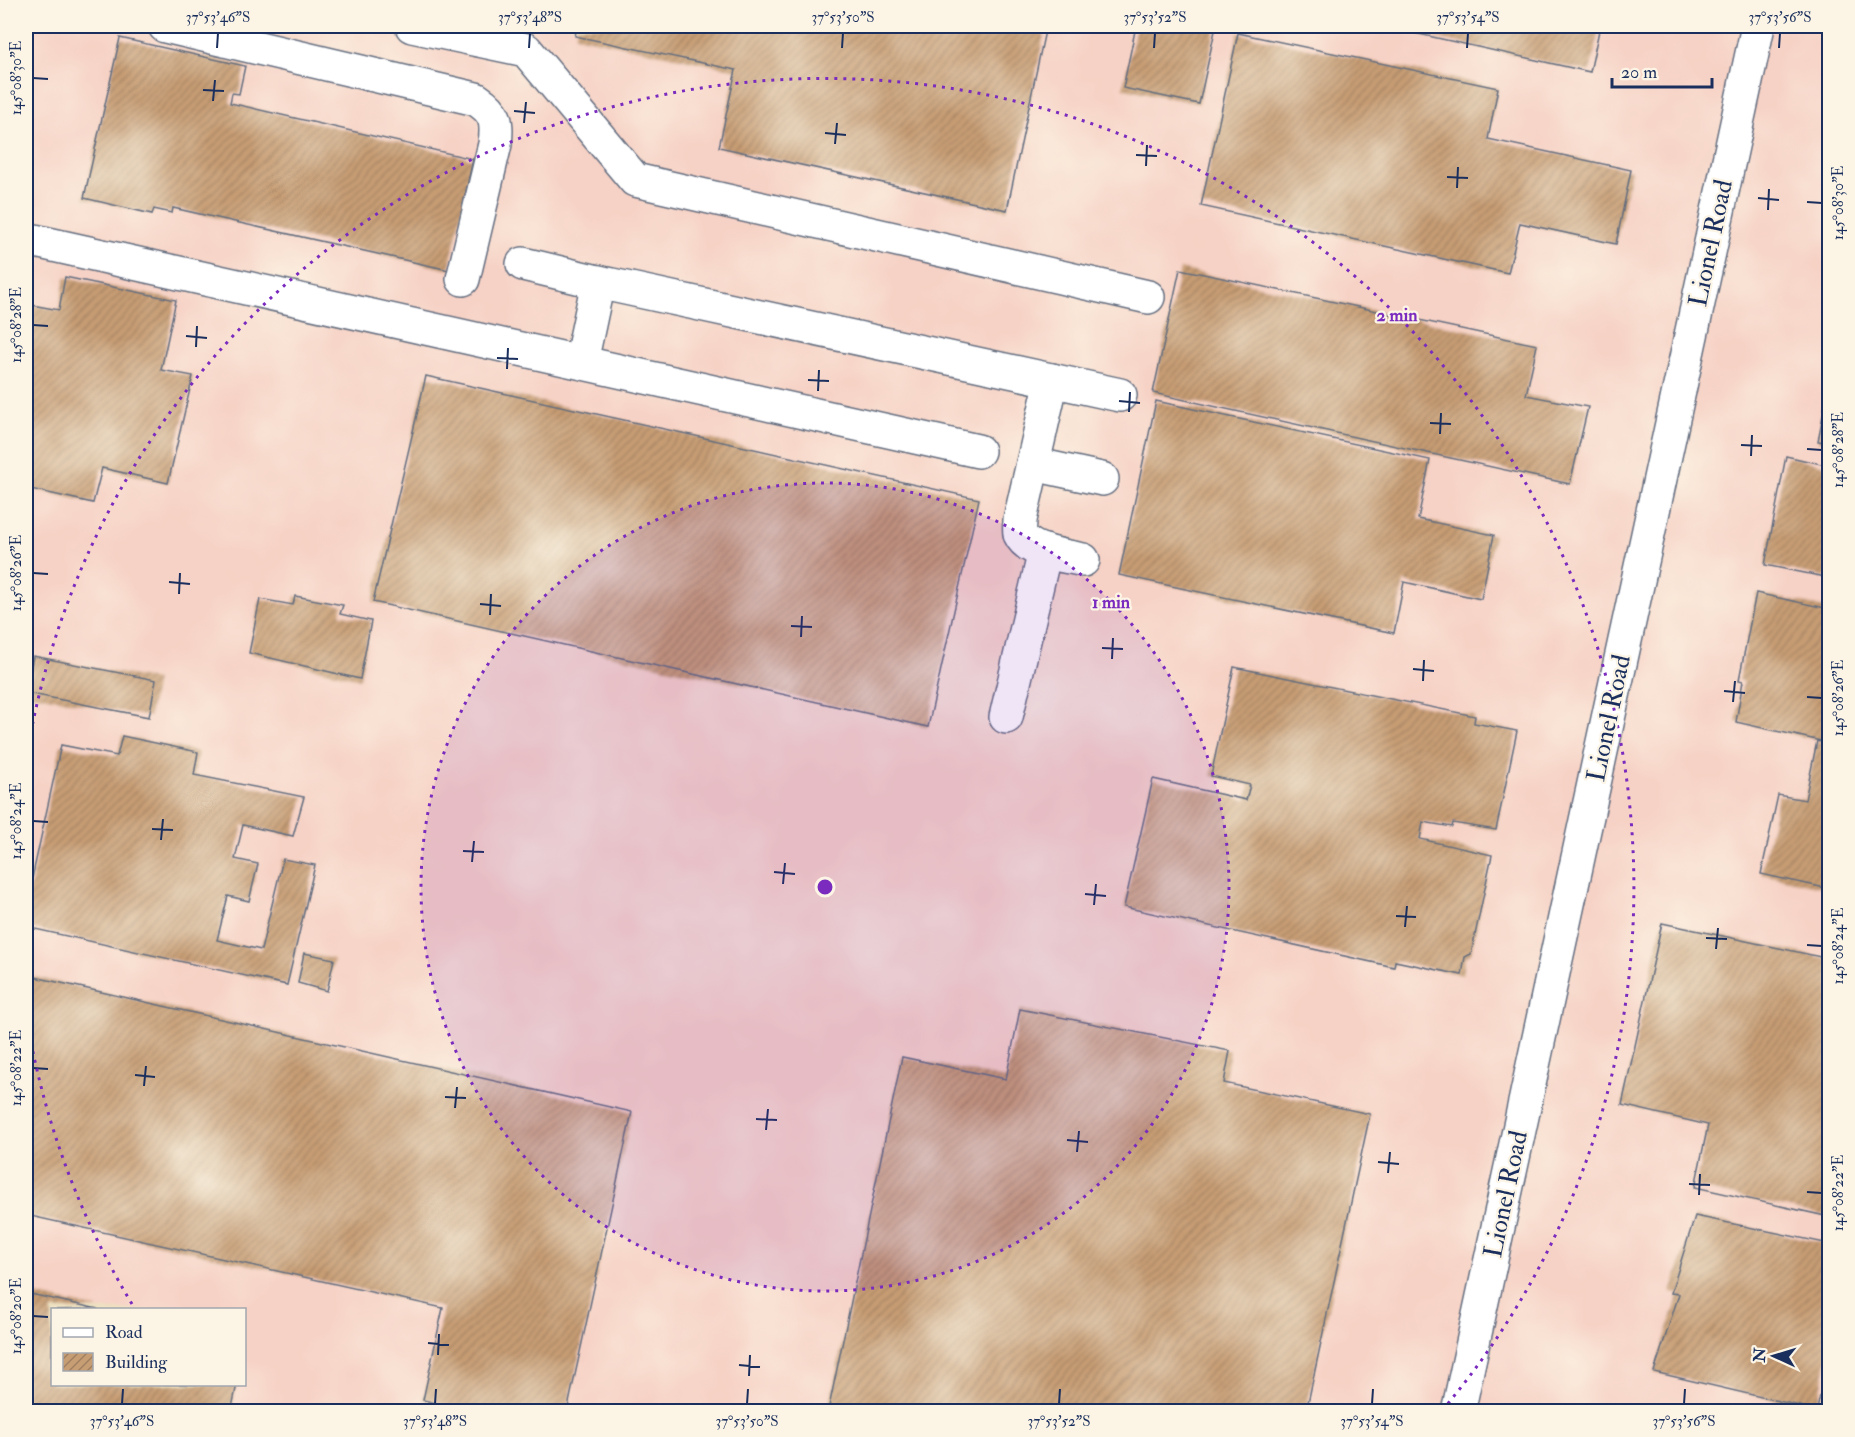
<svg xmlns="http://www.w3.org/2000/svg" width="1855" height="1437" viewBox="0 0 1855 1437" font-family="'IM FELL Double Pica',serif">
<defs>
<pattern id="building-hatch" width="6" height="6" patternUnits="userSpaceOnUse" patternTransform="scale(1.5)"><rect width="6" height="6" fill="#c79d73"/><path d="M-1 1l2-2M0 6l6-6M5 7l2-2" fill="none" stroke="#a18062"/></pattern>
</defs>
<rect width="100%" height="100%" fill="#fcf5e5"/>
<filter id="ink" filterUnits="userSpaceOnUse"><feTurbulence type="fractalNoise" baseFrequency=".0167" numOctaves="2"/><feDisplacementMap in="SourceGraphic" scale="12" xChannelSelector="R" yChannelSelector="G"/><feConvolveMatrix kernelMatrix="1 2 1 2 8 2 1 2 1" color-interpolation-filters="sRGB"/></filter>
<filter id="wash" filterUnits="userSpaceOnUse"><feTurbulence type="fractalNoise" baseFrequency=".008" numOctaves="4" result="noise"/><feDisplacementMap in="SourceGraphic" scale="24" xChannelSelector="R" yChannelSelector="G"/><feGaussianBlur stdDeviation="1.35" result="paint"/><feColorMatrix in="noise" values="0 0 0 0 0 0 0 0 0 0 0 0 0 0 0 0 0 1.4 0 .05"/><feComposite in="paint" operator="in"/></filter>
<g filter="url(#wash)">
<rect width="100%" height="100%" fill="#ecdfbd"/>
<path fill="#f6d1c5" fill-rule="evenodd" d="M26 26H1829V1411H26ZM52 1310H244V1384H52Z"/>
<g id="blocks">
<g fill="url(#building-hatch)">
<polygon points="577,26 1046,26 1007,210 719,147 736,70 575,36"/>
<polygon points="1136,26 1216,26 1199,104 1123,88"/>
<polygon points="1383,26 1600,26 1590,72"/>
<polygon points="1238,33 1498,88 1488,139 1631,170 1616,244 1520,223 1508,273 1201,206"/>
<polygon points="120,38 245,66 239,94 232,93 230,103 473,159 449,270 173,208 172,213 154,209 152,214 84,198"/>
<polygon points="1180,269 1537,345 1526,395 1588,407 1570,484 1153,393"/>
<polygon points="65,277 176,300 161,370 193,376 168,483 102,468 93,503 26,488 26,304 59,310"/>
<polygon points="426,376 979,499 928,727 373,602"/>
<polygon points="1828,389 1830,389 1830,443 1818,441"/>
<polygon points="1156,401 1430,460 1418,519 1494,535 1481,599 1404,582 1394,633 1119,575"/>
<polygon points="1786,456 1830,466 1830,578 1765,565"/>
<polygon points="1756,593 1830,609 1830,743 1736,722 1743,681 1739,680"/>
<polygon points="295,596 343,605 340,614 371,621 360,679 249,653 260,599 293,605"/>
<polygon points="33,656 156,680 149,717 26,693"/>
<polygon points="1234,667 1475,716 1474,723 1517,731 1496,830 1453,823 1452,827 1423,822 1420,839 1492,855 1471,954 1465,957 1462,975 1395,961 1394,967 1124,907 1153,779 1246,800 1250,785 1211,776"/>
<polygon points="122,736 198,752 194,775 304,797 293,836 243,825 235,859 258,864 249,901 228,896 217,940 261,950 283,859 315,865 287,985 26,927 26,906 61,745 117,756"/>
<polygon points="1817,741 1830,744 1830,889 1761,874 1778,795 1805,800"/>
<polygon points="1662,923 1830,959 1830,1217 1695,1187 1708,1125 1622,1105"/>
<polygon points="304,953 334,959 327,991 298,983"/>
<polygon points="26,975 632,1112 567,1412 473,1412 423,1400 443,1308 26,1215"/>
<polygon points="1020,1009 1230,1051 1224,1083 1370,1114 1306,1412 828,1412 902,1057 1006,1079"/>
<polygon points="1695,1216 1830,1244 1830,1348 1817,1410 1654,1372 1679,1294 1671,1293"/>
<polygon points="26,1293 98,1309 52,1310 52,1384 237,1384 231,1412 26,1412"/>
</g>
</g>
</g>
<g filter="url(#ink)">
<use href="#blocks" fill-opacity="0" stroke="#646d7f" stroke-width="1.5"/>
<g fill="none" stroke-linecap="round" stroke-linejoin="round">
<g stroke="#646d7f" stroke-width="36">
<g id="minor">
<path d="M165 26 476 99C496 112 498 121 495 144L463 279"/>
<polyline points="412,26 526,50 635,180 1148,297"/>
<polyline points="26,239 978,451"/>
<polyline points="523,264 598,282"/>
<polyline points="581,362 598,282 1120,395"/>
<path d="M1052 380 1020 520C1020 524 1019 530 1020 534 1029 554 1065 555 1083 560"/>
<polyline points="1033,464 1102,479"/>
<polyline points="1006,717 1045,551"/>
<polyline points="1458,1412 1758,26"/>
</g>
</g>
<use href="#minor" stroke="#fff" stroke-width="33"/>
</g>
</g>
<path fill="none" stroke="#1b2f5e" stroke-width="2" d="M217 48 218 33M529 48 530 33M842 48 843 33M1154 48 1155 33M1467 48 1468 33M1779 48 1780 33M33 78 48 79M203 90 224 91M213 101 215 80M514 111 535 113M524 123 526 102M825 133 846 135M835 144 837 123M1136 155 1157 156M1146 166 1147 145M1447 177 1468 178M1457 188 1458 167M1758 198 1779 200M1807 202 1822 203M1768 210 1769 189M33 325 48 326M186 336 207 338M196 347 197 326M497 358 518 359M507 369 508 348M808 380 829 381M818 391 819 370M1119 401 1140 403M1129 412 1130 392M1430 423 1451 424M1440 434 1441 413M1741 445 1762 446M1807 449 1822 450M1751 456 1752 435M33 573 48 574M169 582 190 584M179 594 180 573M480 604 501 606M490 615 491 594M791 626 812 627M801 637 802 616M1102 648 1123 649M1112 659 1113 638M1413 669 1434 671M1423 681 1424 660M1724 691 1745 693M1807 697 1822 698M1733 702 1735 681M33 821 48 822M152 829 173 830M161 840 163 819M463 851 484 852M472 862 474 841M774 872 795 874M783 884 785 863M1085 894 1106 896M1094 905 1096 884M1396 916 1416 917M1405 927 1407 906M1706 938 1727 939M1807 945 1822 946M1716 949 1718 928M33 1068 48 1069M135 1075 155 1077M144 1086 146 1066M445 1097 466 1098M455 1108 457 1087M756 1119 777 1120M766 1130 768 1109M1067 1140 1088 1142M1077 1152 1079 1131M1378 1162 1399 1164M1388 1173 1390 1152M1689 1184 1710 1185M1807 1192 1822 1193M1699 1195 1700 1174M33 1316 48 1317M428 1343 449 1345M438 1355 439 1334M739 1365 760 1367M749 1376 750 1355M122 1404 123 1389M435 1404 436 1389M747 1404 748 1389M1059 1404 1060 1389M1372 1404 1373 1389M1684 1404 1685 1389"/>
<circle cx="825" cy="887" r="404" fill="#7b2cbf" fill-opacity=".12"/>
<g fill="none" stroke="#7b2cbf" stroke-width="3" stroke-dasharray="3 6">
<circle cx="825" cy="887" r="404"/>
<path d="M132 1304A809 809 0 0 1 26 1014M26 760A809 809 0 1 1 1445 1407"/>
</g>
<g text-anchor="middle" stroke-width="4.5" stroke-linejoin="round" paint-order="stroke">
<g font-size="26" fill="#1b2f5e" stroke="#fcf5e5">
<text transform="translate(1710 243) rotate(-78)" y="9">Lionel Road</text>
<text transform="translate(1608 718) rotate(-78)" y="9">Lionel Road</text>
<text transform="translate(1505 1194) rotate(-78)" y="9">Lionel Road</text>
</g>
</g>
<circle cx="825" cy="887" r="9" fill="#7b2cbf" stroke="#fcf5e5" stroke-width="3"/>
<g font-size="18" text-anchor="middle" font-weight="bold" fill="#7b2cbf" stroke="#fcf5e5" stroke-width="4.5" stroke-linejoin="round" paint-order="stroke">
<text x="1397" y="321">2 min</text>
<text x="1111" y="608">1 min</text>
</g>
<rect width="1855" height="1437" fill="none" stroke="#fcf5e5" stroke-width="66"/>
<rect x="51" y="1308" width="195" height="78" fill="#fcf5e5" stroke="#a2a6af" stroke-width="1.5"/>
<rect x="63" y="1328" width="30" height="9" fill="#ffffff" stroke="#a2a6af" stroke-width="1.5"/>
<text x="105" y="1338" font-size="18" fill="#1b2f5e">Road</text>
<rect x="63" y="1353" width="30" height="18" fill="url(#building-hatch)" stroke="#a2a6af" stroke-width="1.5"/>
<text x="105" y="1368" font-size="18" fill="#1b2f5e">Building</text>
<g transform="translate(1774 1356) rotate(274)" stroke="#fcf5e5" stroke-width="4.5" paint-order="stroke">
<path d="M0-4.5L10 22L0 15L-10 22Z" fill="#1b2f5e"/>
<text y="-9" font-size="16" font-weight="bold" text-anchor="middle" fill="#1b2f5e">N</text>
</g>
<path d="M1612 78v9h100v-9" fill="none" stroke="#1b2f5e" stroke-width="3"/>
<text x="1621" y="78" font-size="18" fill="#1b2f5e" stroke="#fcf5e5" stroke-width="4.5" paint-order="stroke">20 m</text>
<rect x="33" y="33" width="1789" height="1371" fill="none" stroke="#1b2f5e" stroke-width="2"/>
<g font-size="15" text-anchor="middle" fill="#1b2f5e">
<text x="218" y="22">37°53'46"S</text>
<text x="530" y="22">37°53'48"S</text>
<text x="843" y="22">37°53'50"S</text>
<text x="1155" y="22">37°53'52"S</text>
<text x="1468" y="22">37°53'54"S</text>
<text x="1780" y="22">37°53'56"S</text>
<text transform="translate(16 78) rotate(-90)" y="5">145°08'30"E</text>
<text transform="translate(1838 203) rotate(-90)" y="5">145°08'30"E</text>
<text transform="translate(16 325) rotate(-90)" y="5">145°08'28"E</text>
<text transform="translate(1838 450) rotate(-90)" y="5">145°08'28"E</text>
<text transform="translate(16 573) rotate(-90)" y="5">145°08'26"E</text>
<text transform="translate(1838 698) rotate(-90)" y="5">145°08'26"E</text>
<text transform="translate(16 821) rotate(-90)" y="5">145°08'24"E</text>
<text transform="translate(1838 946) rotate(-90)" y="5">145°08'24"E</text>
<text transform="translate(16 1068) rotate(-90)" y="5">145°08'22"E</text>
<text transform="translate(1838 1193) rotate(-90)" y="5">145°08'22"E</text>
<text transform="translate(16 1316) rotate(-90)" y="5">145°08'20"E</text>
<text x="122" y="1426">37°53'46"S</text>
<text x="435" y="1426">37°53'48"S</text>
<text x="747" y="1426">37°53'50"S</text>
<text x="1059" y="1426">37°53'52"S</text>
<text x="1372" y="1426">37°53'54"S</text>
<text x="1684" y="1426">37°53'56"S</text>
</g>
</svg>
